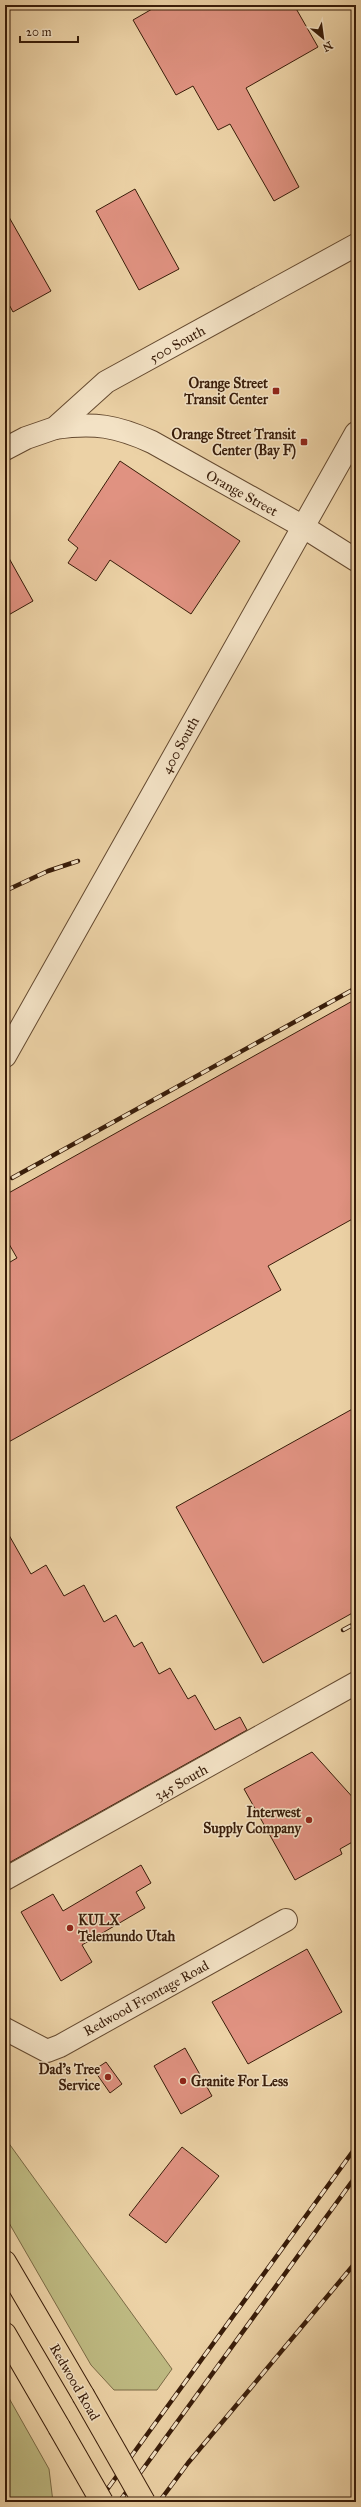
<svg xmlns="http://www.w3.org/2000/svg" width="361" height="2507" viewBox="0 0 361 2507" font-family="'IM FELL Great Primer',serif">
<rect width="100%" height="100%" fill="#ecd2a6"/>
<filter id="stains"><feTurbulence type="fractalNoise" baseFrequency=".005" numOctaves="4"/><feColorMatrix values="0 0 0 0 .2 0 0 0 0 .09 0 0 0 0 .02 0 0 0 .5 -.17"/></filter>
<radialGradient id="worn" r=".72"><stop offset=".6" stop-color="#630" stop-opacity="0"/><stop offset="1" stop-color="#630" stop-opacity=".3"/></radialGradient>
<g fill="#beba82" stroke="#7b6b46">
<polygon points="5,2138 172,2369 157,2390 114,2390 91,2365 5,2216"/>
<polygon points="5,2391 49,2469 53,2502 5,2502"/>
</g>
<g fill="#e09281" stroke="#381c09">
<polygon points="159,5 294,5 318,47 246,88 299,187 274,201 230,124 218,130 193,86 176,95 133,20"/>
<polygon points="135,189 179,269 139,290 96,211"/>
<polygon points="5,210 51,291 13,312 5,297"/>
<polygon points="120,461 240,541 191,614 110,560 96,581 68,563 78,548 68,540"/>
<polygon points="5,551 33,601 5,617"/>
<polygon points="356,999 356,1217 268,1266 281,1290 5,1444 5,1265 17,1258 5,1237 5,1195"/>
<polygon points="356,1407 356,1611 263,1663 176,1507"/>
<polygon points="5,1528 31,1574 46,1565 64,1596 84,1585 104,1622 116,1615 134,1647 142,1642 159,1674 170,1668 188,1699 195,1695 215,1730 240,1717 247,1730 5,1865"/>
<polygon points="312,1752 356,1801 356,1840 340,1849 342,1854 295,1880 244,1789"/>
<polygon points="141,1865 151,1883 136,1892 145,1908 82,1945 92,1962 61,1981 21,1912 53,1894 63,1911"/>
<polygon points="307,1949 342,2012 248,2064 212,2002"/>
<polygon points="185,2048 212,2096 181,2114 154,2066"/>
<polygon points="106,2062 122,2084 110,2093 94,2070"/>
<polygon points="182,2147 219,2176 166,2243 129,2215"/>
</g>
<g fill="none" stroke-linecap="round" stroke-linejoin="round">
<g stroke="#654a30" stroke-width="24">
<g id="minor">
<path d="M55 428C94 422 117 426 152 442L302 526 356 560"/>
<polyline points="5,449 26,438 55,428 106,382 356,245"/>
<polyline points="5,1056 356,433"/>
<polyline points="5,1879 356,1683"/>
<polyline points="5,2029 47,2051 60,2046 286,1920"/>
</g>
</g>
<g stroke="#381c09" stroke-width="24">
<g id="major">
<polyline points="5,2262 83,2395"/>
<polyline points="5,2334 59,2427"/>
</g>
</g>
<use href="#minor" stroke="#f3e2c5" stroke-width="22"/>
<use href="#major" stroke="#ecd2a6" stroke-width="22"/>
<g stroke="#381c09" stroke-width="4.5">
<g id="rail">
<polyline points="5,891 48,871 78,861"/>
<polyline points="12,1178 356,988"/>
<polyline points="343,1630 356,1623"/>
<polyline points="98,2502 356,2147"/>
<polyline points="119,2502 356,2176"/>
<polyline points="159,2502 188,2463 356,2262"/>
</g>
</g>
<use href="#rail" stroke="#f3e2c5" stroke-width="3" stroke-dasharray="9" stroke-linecap="butt"/>
<g stroke="#381c09" stroke-width="24" stroke-linecap="butt">
<g id="major-bridge">
<polyline points="83,2395 144,2502"/>
<polyline points="59,2427 102,2502"/>
</g>
</g>
<use href="#major-bridge" stroke="#ecd2a6" stroke-width="22"/>
</g>
<g fill="#8f2418" stroke="#f3e2c5" stroke-width="1.5">
<rect x="272" y="387" width="8" height="8" rx="2"/>
<rect x="300" y="438" width="8" height="8" rx="2"/>
<circle cx="309" cy="1820" r="4"/>
<circle cx="70" cy="1928" r="4"/>
<circle cx="108" cy="2077" r="4"/>
<circle cx="183" cy="2081" r="4"/>
</g>
<g text-anchor="middle" stroke-width="3" stroke-linejoin="round" paint-order="stroke">
<g font-size="14" fill="#381c09" stroke="#f3e2c5">
<text transform="translate(177 344) rotate(-29)" y="5">500 South</text>
<text transform="translate(242 493) rotate(29)" y="5">Orange Street</text>
<text transform="translate(180 745) rotate(-61)" y="5">400 South</text>
<text transform="translate(181 1782) rotate(-29)" y="5">345 South</text>
<text transform="translate(146 1998) rotate(-29)" y="5">Redwood Frontage Road</text>
<text transform="translate(75 2382) rotate(60)" y="5">Redwood Road</text>
</g>
<g font-size="14" font-weight="bold" fill="#381c09" stroke="#f3e2c5" text-anchor="end">
<text x="268" y="388">Orange Street<tspan x="268" dy="16">Transit Center</tspan></text>
<text x="296" y="439">Orange Street Transit<tspan x="296" dy="16">Center (Bay F)</tspan></text>
<text x="301" y="1817">Interwest<tspan x="301" dy="16">Supply Company</tspan></text>
<text x="78" y="1925" text-anchor="start">KULX<tspan x="78" dy="16">Telemundo Utah</tspan></text>
<text x="100" y="2074">Dad's Tree<tspan x="100" dy="16">Service</tspan></text>
<text x="191" y="2086" text-anchor="start">Granite For Less</text>
</g>
</g>
<rect width="361" height="2507" fill="none" stroke="#ecd2a6" stroke-width="20"/>
<rect x="6" y="6" width="349" height="2495" fill="none" stroke="#381c09" stroke-width="2"/>
<rect x="10" y="10" width="341" height="2487" fill="none" stroke="#381c09"/>
<g transform="translate(323 38) rotate(151)" stroke="#f3e2c5" stroke-width="3" paint-order="stroke">
<path d="M0-3L7 15L0 10L-7 15Z" fill="#381c09"/>
<text y="-6" font-size="11" font-weight="bold" text-anchor="middle" fill="#381c09">N</text>
</g>
<path d="M20 36v6h58v-6" fill="none" stroke="#381c09" stroke-width="2"/>
<text x="26" y="36" font-size="12" fill="#381c09" stroke="#f3e2c5" stroke-width="3" paint-order="stroke">20 m</text>
<rect width="100%" height="100%" filter="url(#stains)"/>
<rect width="100%" height="100%" fill="url(#worn)"/>
</svg>
